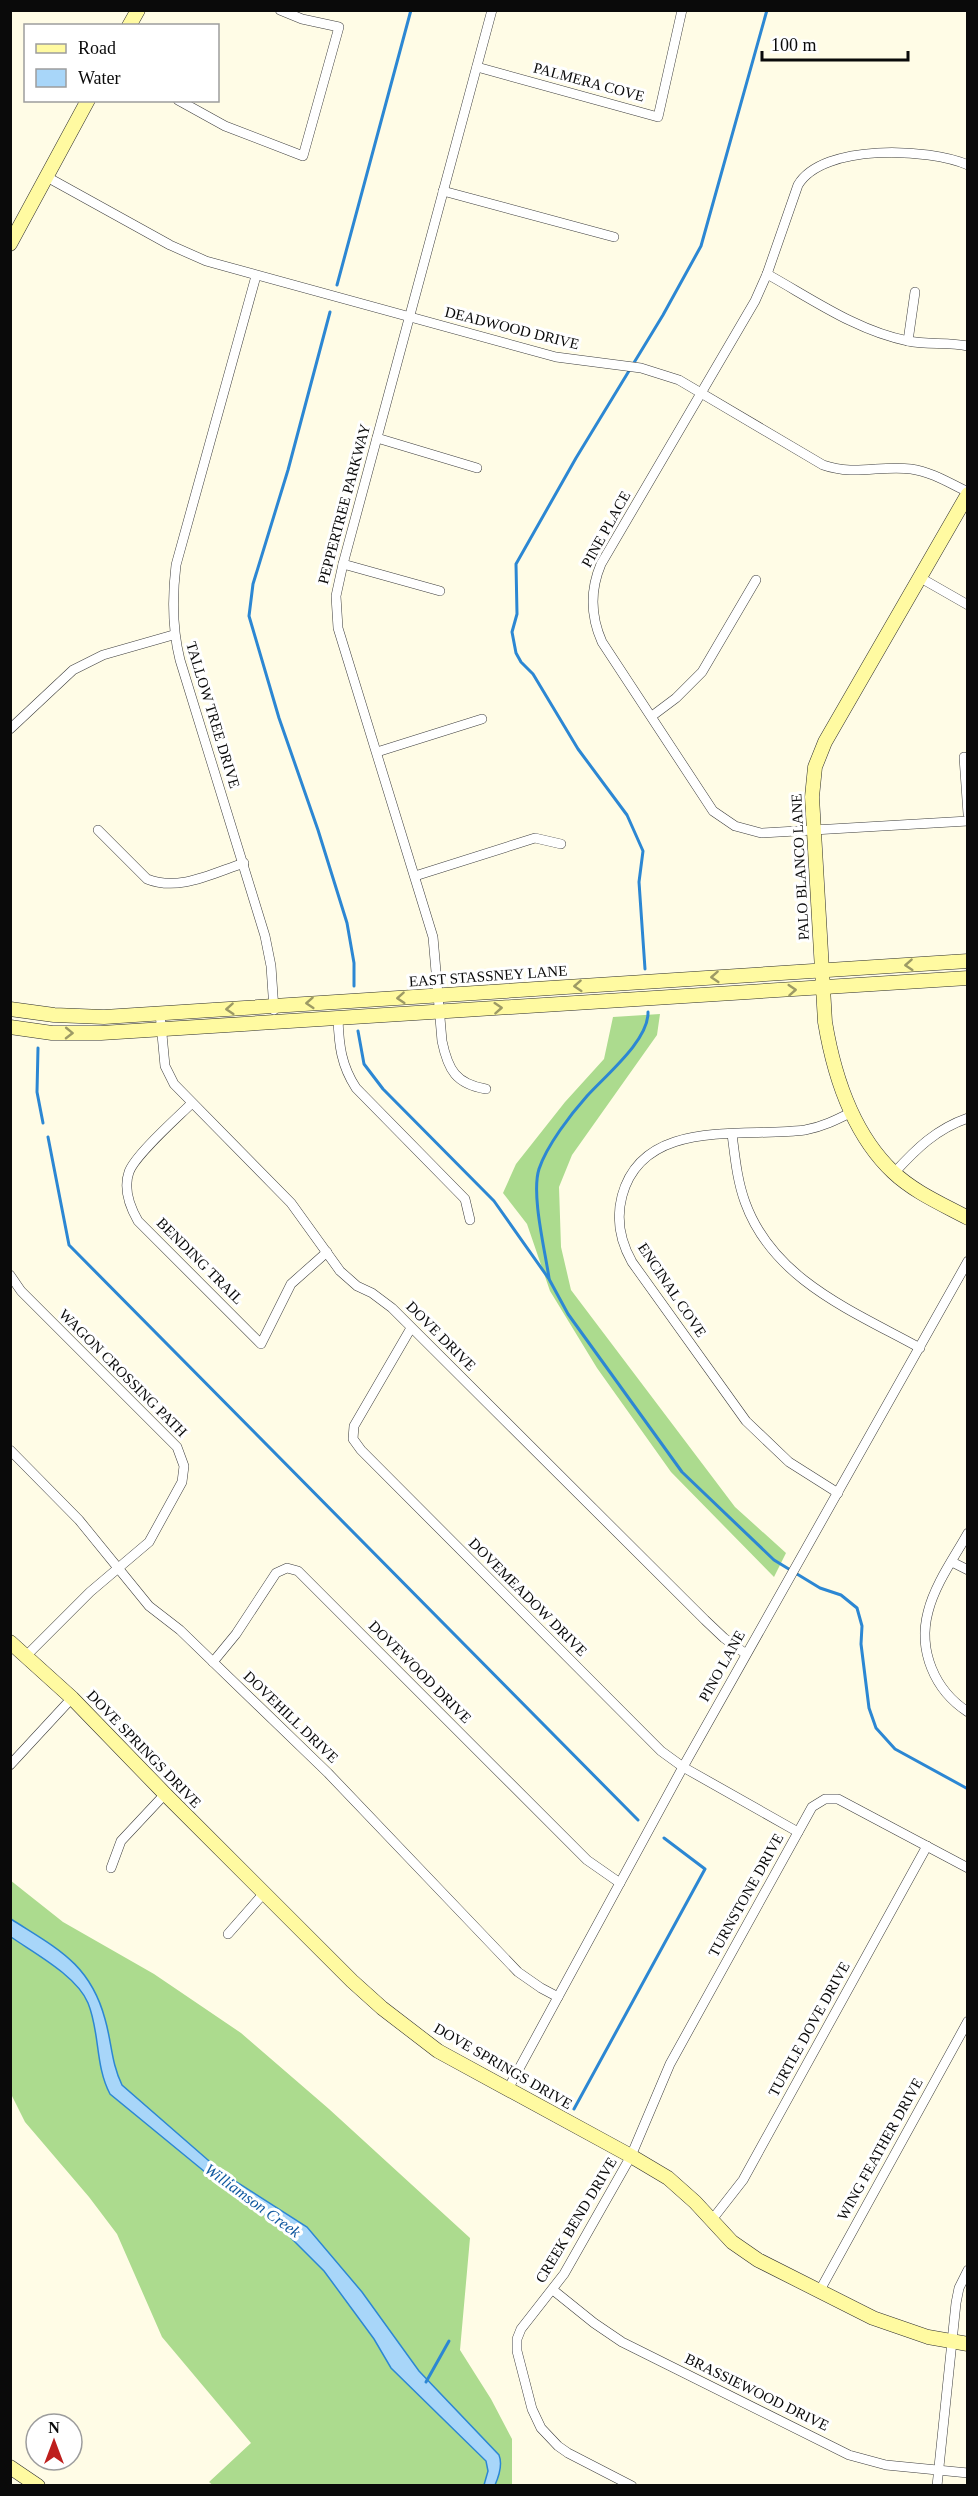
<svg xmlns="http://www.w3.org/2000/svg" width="978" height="2496" viewBox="0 0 978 2496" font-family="Georgia,serif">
<rect width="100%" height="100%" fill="#fffce6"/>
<g fill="#acdb8e">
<polygon points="660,1014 657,1035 572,1155 559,1187 561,1247 571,1290 735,1507 786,1553 774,1577 671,1472 597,1368 550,1291 527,1224 503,1193 516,1164 565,1102 604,1059 613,1017"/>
<polygon points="10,1880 63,1922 154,1974 241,2033 329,2109 470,2238 460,2350 491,2399 512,2439 512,2485 214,2486 209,2482 251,2443 162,2337 117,2234 89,2197 25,2122 11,2094"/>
</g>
<path fill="#a8d6f9" stroke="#2c87d3" stroke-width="1.5" d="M11 1919C56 1948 90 1963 105 2019 112 2043 111 2062 122 2085L224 2174 307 2227 362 2292 419 2371 499 2455C503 2465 499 2476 495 2485H484L488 2471 486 2461 391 2368 374 2339 324 2271 276 2223 205 2172 110 2094C95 2066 100 2032 88 2003 77 1976 34 1953 11 1937Z"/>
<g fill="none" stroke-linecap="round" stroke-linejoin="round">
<g stroke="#2c87d3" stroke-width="3">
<polyline points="337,285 411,10"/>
<polyline points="330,312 288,470 253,584 249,616 279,718 318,830 347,923 354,963 354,986"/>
<polyline points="645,969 639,882 643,851 627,815 578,749 533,674 521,662 516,653 512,632 517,614 516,564 576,458 663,315 701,246 767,10"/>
<polyline points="358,1031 364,1064 383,1089 494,1201 549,1279 568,1314 682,1472 774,1560 820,1588 841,1595 857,1608 862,1626 861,1644 869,1708 876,1728 895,1749 968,1789"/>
<polyline points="38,1048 37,1092 43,1123"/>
<polyline points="48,1137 69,1245 638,1820"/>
<path d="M549 1278C545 1250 531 1194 539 1169 547 1145 571 1114 587 1096 606 1075 649 1040 648 1012"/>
<polyline points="574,2109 705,1869 664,1838"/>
<polyline points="426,2382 449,2341"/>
</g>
<g stroke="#3d3d3d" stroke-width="10">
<g id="street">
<polyline points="477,67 658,117 682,10"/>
<polyline points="178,100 225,126 303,156 339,27 302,19 280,10"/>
<path d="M968 165C929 148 823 143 798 185L767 274 755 301 601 564C590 590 590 615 602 642L713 811 735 826 761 833 968 821"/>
<path d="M47 177 170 245 206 261 556 357 641 368 679 380 823 465C855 476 880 465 911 469 932 472 949 483 968 492"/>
<polyline points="443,191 614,237"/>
<path d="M767 274C812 299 857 331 908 341 927 345 948 342 968 346"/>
<path d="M256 276 176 565C172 598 172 628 180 660L265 936 271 966 274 1010"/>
<polyline points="908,341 915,292"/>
<polyline points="377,438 477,468"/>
<polyline points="343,564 440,591"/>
<polyline points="919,577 968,605"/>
<polyline points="652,716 676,698 702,672 756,580"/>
<polyline points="10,729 73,670 103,655 173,635"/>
<polyline points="377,752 482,719"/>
<polyline points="964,757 968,814"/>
<path d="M98 830 147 879C179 892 213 873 244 863"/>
<polyline points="415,876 535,838 561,844"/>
<polyline points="160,1013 165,1066 174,1084 291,1203 340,1271 357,1286 372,1293 392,1308 705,1620 724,1638 746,1654"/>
<path d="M338 1019C339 1045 341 1065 356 1088L465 1199 470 1220"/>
<path d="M486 1089C456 1084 448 1070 442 1041L433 937 338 628 336 596 343 564 492 10"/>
<path d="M192 1103C177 1118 135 1155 129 1172 123 1189 130 1207 138 1221L261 1344 291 1284 327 1252"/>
<path d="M732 1134C735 1157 737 1180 745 1202 773 1280 853 1311 920 1348"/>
<path d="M894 1173C916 1149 936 1129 968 1118"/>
<polyline points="10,1275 21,1291 177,1447 184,1466 182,1482 149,1542 90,1592 25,1657"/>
<polyline points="411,1328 354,1426 353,1439 361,1450 661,1751 683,1767 798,1832"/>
<polyline points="10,1450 79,1520 149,1606 180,1630 328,1773 518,1972 541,1988 558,1997"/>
<path d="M838 1493 789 1462 746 1421 632 1262C620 1241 616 1219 622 1196 643 1117 743 1138 805 1130 822 1127 836 1120 852 1112"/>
<path d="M968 1533C954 1558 935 1584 928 1612 918 1650 934 1690 968 1712"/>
<polyline points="952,1562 968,1570"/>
<polyline points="213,1662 236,1634 276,1573 287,1568 298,1571 587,1860 620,1883"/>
<polyline points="10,1765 72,1698"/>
<polyline points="111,1868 121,1841 165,1794"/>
<polyline points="228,1934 264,1893"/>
<polyline points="508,2089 683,1767 968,1261"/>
<polyline points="711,2221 743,2180 927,1846"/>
<polyline points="553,2290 594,2323 622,2342 849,2455 886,2465 968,2473"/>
<polyline points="819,2292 968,2021"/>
<polyline points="632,2486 568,2453 558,2446 541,2428 532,2409 517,2351 517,2339 521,2329 564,2274 631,2156 670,2064 812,1807 825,1799 838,1799 968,1868"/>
<polyline points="937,2486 956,2303 959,2288 968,2270"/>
</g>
</g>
<g stroke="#2c2c2c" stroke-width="15">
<g id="secondary">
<polyline points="129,26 138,10"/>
<polyline points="10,244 88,100"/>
<path d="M968 494 825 742 815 767 812 797 825 1022C834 1076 852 1133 893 1172 914 1192 942 1204 968 1218"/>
<polyline points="10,1009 54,1015 104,1017 968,961"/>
<polyline points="10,1027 52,1033 101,1033 968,978"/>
<polyline points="10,1642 72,1698 165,1794 352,1981 382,2008 438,2051 631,2156 668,2178 695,2202 732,2242 758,2260 873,2318 928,2337 968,2344"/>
<polyline points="10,2467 38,2486"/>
</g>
</g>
<use href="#street" stroke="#fff" stroke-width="9"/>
<use href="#secondary" stroke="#fffaa1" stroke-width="14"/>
</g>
<defs><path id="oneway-chevron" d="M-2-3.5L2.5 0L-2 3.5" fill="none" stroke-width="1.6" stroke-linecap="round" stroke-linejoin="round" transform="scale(1.5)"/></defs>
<g stroke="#9d9a65">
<use href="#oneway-chevron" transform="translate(909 965) rotate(176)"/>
<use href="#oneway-chevron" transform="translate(715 977) rotate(176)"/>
<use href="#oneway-chevron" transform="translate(578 986) rotate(176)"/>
<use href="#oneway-chevron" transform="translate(792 990) rotate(-4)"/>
<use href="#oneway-chevron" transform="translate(401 998) rotate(176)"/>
<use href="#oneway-chevron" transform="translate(310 1003) rotate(176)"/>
<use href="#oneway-chevron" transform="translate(498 1008) rotate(-4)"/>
<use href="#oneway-chevron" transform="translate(230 1009) rotate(176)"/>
<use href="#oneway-chevron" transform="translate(69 1033) rotate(1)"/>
</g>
<g text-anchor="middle" stroke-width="6" stroke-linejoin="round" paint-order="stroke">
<g font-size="15" fill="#0a0a0a" stroke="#fff">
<text transform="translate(589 82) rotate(15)" y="5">PALMERA COVE</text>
<text transform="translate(512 328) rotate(14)" y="5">DEADWOOD DRIVE</text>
<text transform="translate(344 504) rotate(-75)" y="5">PEPPERTREE PARKWAY</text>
<text transform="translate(606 529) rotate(-61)" y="5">PINE PLACE</text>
<text transform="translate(213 715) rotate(73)" y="5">TALLOW TREE DRIVE</text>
<text transform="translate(800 867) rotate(-93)" y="5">PALO BLANCO LANE</text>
<text transform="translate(488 976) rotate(-4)" y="5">EAST STASSNEY LANE</text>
<text transform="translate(200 1261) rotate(45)" y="5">BENDING TRAIL</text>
<text transform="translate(672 1290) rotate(56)" y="5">ENCINAL COVE</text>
<text transform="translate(441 1336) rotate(45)" y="5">DOVE DRIVE</text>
<text transform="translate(123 1373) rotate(45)" y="5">WAGON CROSSING PATH</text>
<text transform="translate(528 1597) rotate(45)" y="5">DOVEMEADOW DRIVE</text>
<text transform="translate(722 1666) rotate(-61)" y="5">PINO LANE</text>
<text transform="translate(420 1672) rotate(45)" y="5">DOVEWOOD DRIVE</text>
<text transform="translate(291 1717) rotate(44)" y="5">DOVEHILL DRIVE</text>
<text transform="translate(144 1749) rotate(46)" y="5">DOVE SPRINGS DRIVE</text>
<text transform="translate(746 1895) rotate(-61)" y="5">TURNSTONE DRIVE</text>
<text transform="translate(809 2029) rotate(-61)" y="5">TURTLE DOVE DRIVE</text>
<text transform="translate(503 2066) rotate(30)" y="5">DOVE SPRINGS DRIVE</text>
<text transform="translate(880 2149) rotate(-61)" y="5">WING FEATHER DRIVE</text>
<text transform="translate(576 2220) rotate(-59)" y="5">CREEK BEND DRIVE</text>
<text transform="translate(757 2392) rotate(26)" y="5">BRASSIEWOOD DRIVE</text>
</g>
<g font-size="16" font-style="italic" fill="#0f589f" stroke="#fff">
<text transform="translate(253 2200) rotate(36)" y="6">Williamson Creek</text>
</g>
</g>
<rect width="978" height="2496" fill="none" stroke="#0a0a0a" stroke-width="24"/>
<rect x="24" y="24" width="195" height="78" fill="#ffffff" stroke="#9d9d9d" stroke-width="1.5"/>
<rect x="36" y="44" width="30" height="9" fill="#fffaa1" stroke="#9d9d9d" stroke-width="1.5"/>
<text x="78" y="54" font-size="18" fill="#0a0a0a">Road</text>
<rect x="36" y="69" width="30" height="18" fill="#a8d6f9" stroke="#9d9d9d" stroke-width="1.5"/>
<text x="78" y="84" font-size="18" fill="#0a0a0a">Water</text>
<g transform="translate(54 2442)"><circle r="28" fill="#ffffff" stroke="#9d9d9d" stroke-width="1.5"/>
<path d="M0-4.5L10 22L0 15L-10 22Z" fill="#be1f1d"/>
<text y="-9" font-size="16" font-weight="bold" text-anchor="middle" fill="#0a0a0a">N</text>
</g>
<path d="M762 51v9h146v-9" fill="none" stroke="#0a0a0a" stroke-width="3"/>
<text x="771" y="51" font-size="18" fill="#0a0a0a" stroke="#ffffff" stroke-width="4.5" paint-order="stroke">100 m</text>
</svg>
